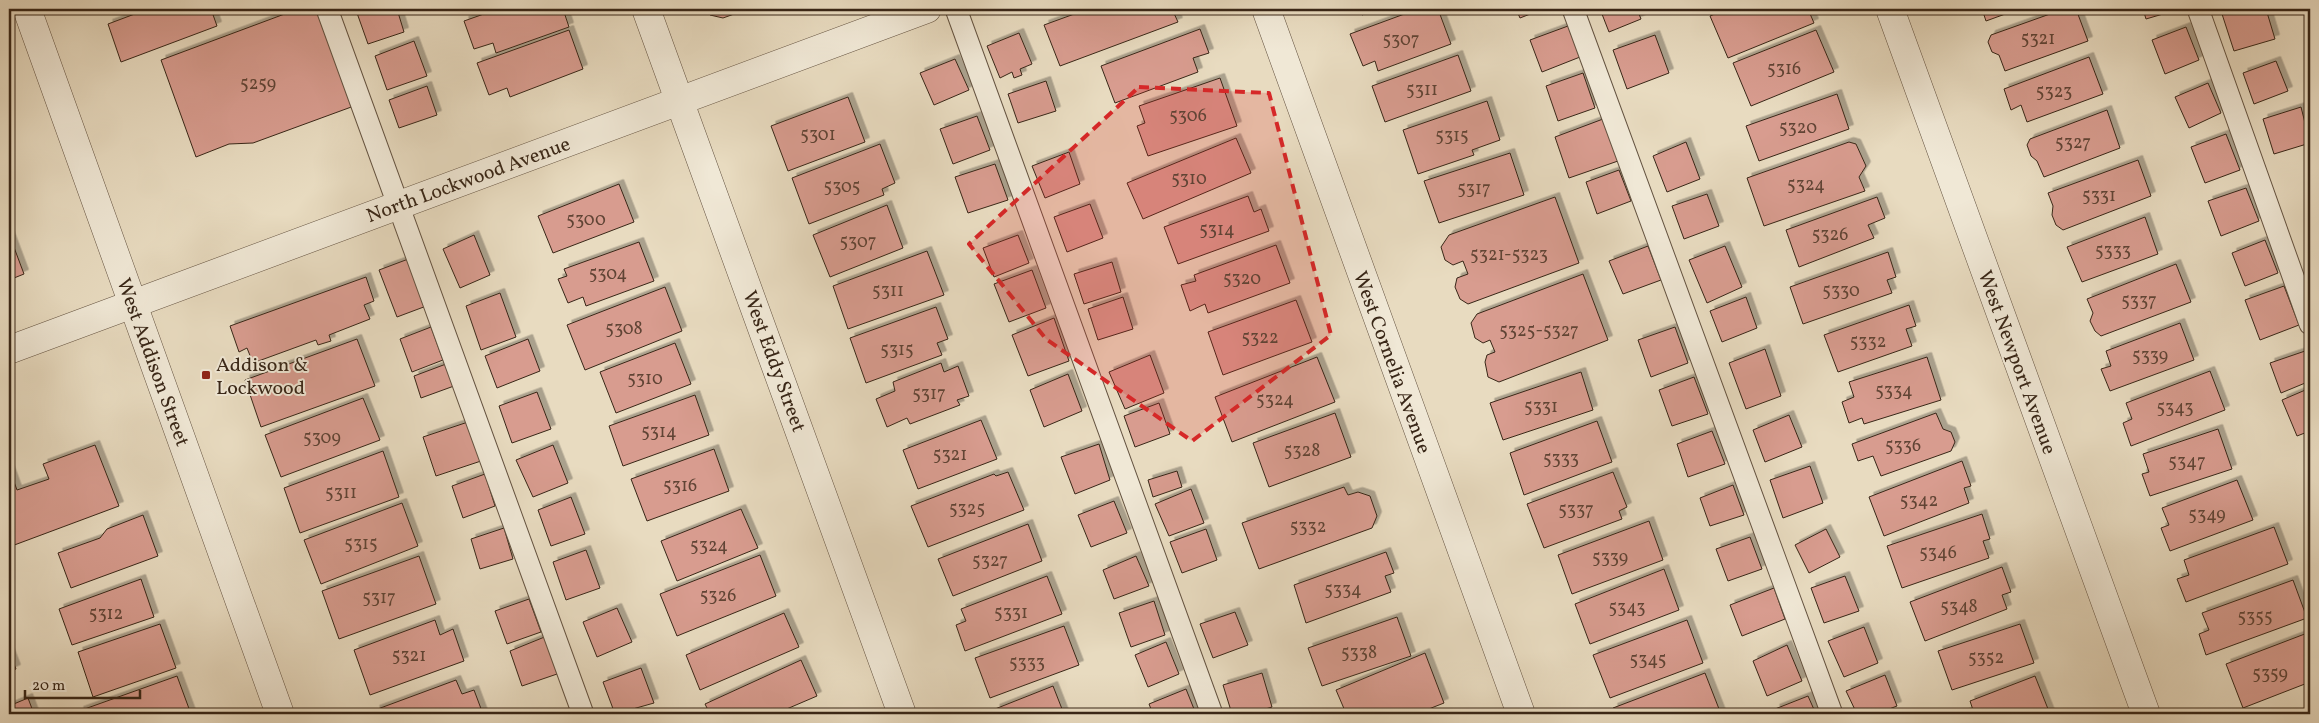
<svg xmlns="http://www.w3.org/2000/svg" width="2319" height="723" viewBox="0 0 2319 723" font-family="Vollkorn,serif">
<defs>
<filter id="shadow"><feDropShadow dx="4.5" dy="-4.5" stdDeviation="0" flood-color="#0004"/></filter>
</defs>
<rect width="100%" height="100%" fill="#e8dbc0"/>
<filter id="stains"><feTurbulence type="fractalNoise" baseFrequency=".004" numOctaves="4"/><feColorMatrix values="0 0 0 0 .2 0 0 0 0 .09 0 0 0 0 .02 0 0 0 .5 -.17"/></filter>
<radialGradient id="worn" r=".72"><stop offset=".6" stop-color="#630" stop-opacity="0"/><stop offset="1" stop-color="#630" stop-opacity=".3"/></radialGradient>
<g fill="#d89c8f" stroke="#382617" filter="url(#shadow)">
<polygon points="148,9 211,9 217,26 121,62 108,24"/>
<polygon points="298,9 321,9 354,106 253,143 229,144 196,157 161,60"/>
<polygon points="370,9 397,9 404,32 368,44 357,13"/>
<polygon points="498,9 563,9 569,27 496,53 493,43 474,49 464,21"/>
<polygon points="708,9 748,9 723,18 710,15"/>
<polygon points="1088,9 1172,9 1178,22 1060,66 1044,25"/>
<polygon points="1359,9 1379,9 1362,15"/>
<polygon points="1418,9 1438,9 1451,44 1378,71 1375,61 1363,66 1350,34"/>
<polygon points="1516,9 1543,9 1520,18"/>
<polygon points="1600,9 1637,9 1641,19 1609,32"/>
<polygon points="1727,9 1808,9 1814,23 1728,58 1710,16"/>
<polygon points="1982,9 2019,9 1986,21"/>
<polygon points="2064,9 2076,9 2088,41 2005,71 1999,55 1992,52 1988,42 1991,35"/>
<polygon points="2143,9 2180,9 2146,19"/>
<polygon points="2238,9 2266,9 2275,39 2234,51 2222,14"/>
<polygon points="1568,26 1580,57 1542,72 1530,40"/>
<polygon points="2186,27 2199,60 2165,74 2152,40"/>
<polygon points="1200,29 1209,53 1193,58 1198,72 1115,103 1101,66"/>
<polygon points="569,30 583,69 510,97 507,88 489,95 477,63"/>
<polygon points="1816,30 1834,72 1751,106 1733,63"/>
<polygon points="1019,33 1032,64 1020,69 1022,75 1014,78 1012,72 1000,78 987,46"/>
<polygon points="1655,35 1669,73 1627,89 1613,50"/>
<polygon points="414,41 427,76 387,90 375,56"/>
<polygon points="1458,55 1471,91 1385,122 1372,86"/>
<polygon points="2089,57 2103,94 2027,122 2021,105 2011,110 2004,89"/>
<polygon points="955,59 969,90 934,105 920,73"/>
<polygon points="2276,61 2288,91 2254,104 2243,73"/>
<polygon points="1583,73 1595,108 1558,121 1546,86"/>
<polygon points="1220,78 1237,126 1148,156 1137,126 1145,123 1139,106"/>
<polygon points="1046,81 1056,111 1018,123 1008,94"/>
<polygon points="2208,83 2221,113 2189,128 2175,97"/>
<polygon points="427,86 437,115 399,128 389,100"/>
<polygon points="1837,94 1849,129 1759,161 1746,126"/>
<polygon points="848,97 865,142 788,171 771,126"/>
<polygon points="1487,101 1500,140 1472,150 1474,155 1418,174 1403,130"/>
<polygon points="2301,107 2310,143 2274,154 2263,119"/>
<polygon points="2107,110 2120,148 2044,177 2037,161 2031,156 2027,145 2030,139"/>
<polygon points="977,116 990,150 953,164 940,129"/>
<polygon points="1603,119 1618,161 1569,178 1555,137"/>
<polygon points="2226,134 2240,170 2205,183 2191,147"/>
<polygon points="1236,138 1251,173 1143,219 1127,183"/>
<polygon points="1686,142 1700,179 1667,192 1653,156"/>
<polygon points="1849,142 1856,144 1866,166 1859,177 1865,191 1764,226 1747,178"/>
<polygon points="880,144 895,183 882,189 884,195 809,224 792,178"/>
<polygon points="1069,152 1080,184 1045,198 1032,166"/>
<polygon points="1510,153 1524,195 1439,223 1424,181"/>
<polygon points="2138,160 2151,196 2063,230 2056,225 2052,215 2053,206 2048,193"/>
<polygon points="995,164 1008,200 968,213 955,177"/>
<polygon points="1619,170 1631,201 1597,214 1586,182"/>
<polygon points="619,184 634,222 553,253 538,216"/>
<polygon points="2246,188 2259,221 2221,236 2208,201"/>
<polygon points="1707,194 1719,226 1684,239 1672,206"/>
<polygon points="1248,196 1254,212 1261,209 1269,231 1178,264 1164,227"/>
<polygon points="1555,197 1579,263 1468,304 1460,299 1455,287 1457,278 1468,274 1463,261 1453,265 1445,260 1441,247 1449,235"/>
<polygon points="1877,197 1885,218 1868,225 1874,238 1799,267 1786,230"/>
<polygon points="1090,204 1103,238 1067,252 1054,217"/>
<polygon points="887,205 903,248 830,277 813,235"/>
<polygon points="2145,217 2158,254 2082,282 2067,247"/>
<polygon points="9,234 24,274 9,280"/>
<polygon points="474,235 490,275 460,288 443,249"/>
<polygon points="1018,235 1029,263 994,277 983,248"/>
<polygon points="2265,240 2278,273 2245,286 2232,253"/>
<polygon points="639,242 654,281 586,306 583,297 568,303 558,279 567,276 564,269"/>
<polygon points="1276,245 1290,283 1208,313 1205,304 1190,311 1181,285 1196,281 1194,275"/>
<polygon points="1648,246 1661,280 1623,294 1609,261"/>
<polygon points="1725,246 1742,287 1707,303 1689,260"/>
<polygon points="927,251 944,295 848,329 833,286"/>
<polygon points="1888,252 1896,277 1887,280 1892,293 1803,324 1790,287"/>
<polygon points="411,258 429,305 397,317 379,270"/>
<polygon points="1112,262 1121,292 1084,304 1074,274"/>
<polygon points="2176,264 2191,302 2101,336 2095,331 2090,321 2093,313 2087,299"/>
<polygon points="1032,270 1046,308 1009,322 994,284"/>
<polygon points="1583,274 1608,340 1499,382 1488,377 1485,362 1487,355 1495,352 1490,340 1483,343 1475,338 1471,323 1477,314"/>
<polygon points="366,277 374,301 364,305 370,319 329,335 331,341 318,345 316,340 253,363 247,348 239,352 230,326"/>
<polygon points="2284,286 2299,325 2260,340 2245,300"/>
<polygon points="665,287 682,331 585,370 567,325"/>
<polygon points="500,293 516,337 481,350 466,306"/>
<polygon points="1123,297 1133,329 1098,340 1088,309"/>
<polygon points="1746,297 1757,328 1722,342 1710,311"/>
<polygon points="1296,300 1312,342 1223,375 1208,332"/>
<polygon points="1909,305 1916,326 1906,329 1912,346 1838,372 1824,335"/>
<polygon points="936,307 948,339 937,343 942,355 866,383 850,338"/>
<polygon points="1054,318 1069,361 1028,376 1012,335"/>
<polygon points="2180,323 2194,360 2110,391 2101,369 2111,366 2106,351"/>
<polygon points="431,327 443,360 412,372 400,339"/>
<polygon points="1675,327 1688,363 1651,377 1638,340"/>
<polygon points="357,339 375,386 261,427 245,380"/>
<polygon points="528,339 540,371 497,388 485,356"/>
<polygon points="675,343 691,384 616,413 600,372"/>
<polygon points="1765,349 1781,396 1746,409 1729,363"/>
<polygon points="2308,350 2310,357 2310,381 2281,393 2270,363"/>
<polygon points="1150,355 1164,393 1125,409 1109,372"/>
<polygon points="1317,357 1335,402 1232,442 1215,397"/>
<polygon points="1927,357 1941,400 1864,424 1862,418 1849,423 1842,402 1854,397 1849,382"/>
<polygon points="941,363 944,372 958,366 969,396 957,400 960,405 910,424 907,418 887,427 876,399 895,391 893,382"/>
<polygon points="446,364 454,386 421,398 414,376"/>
<polygon points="2210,371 2225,410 2131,446 2123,423 2132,419 2126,403"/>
<polygon points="1581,372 1593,410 1503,440 1490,403"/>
<polygon points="1068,374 1082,411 1044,427 1030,390"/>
<polygon points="1694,377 1708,414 1672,426 1659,390"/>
<polygon points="2310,388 2310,431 2297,436 2282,400"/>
<polygon points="537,392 551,429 512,443 499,406"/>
<polygon points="695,395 709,435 623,466 609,426"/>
<polygon points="363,398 380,440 281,477 265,435"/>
<polygon points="1159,403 1170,434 1135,447 1124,416"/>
<polygon points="1335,413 1351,457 1269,487 1253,443"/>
<polygon points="1936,413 1943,429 1951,432 1955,442 1951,451 1881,476 1873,456 1858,461 1852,444"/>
<polygon points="1789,415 1802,447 1765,462 1753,430"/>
<polygon points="981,420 997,459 918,489 903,450"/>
<polygon points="1597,421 1612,462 1524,495 1510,453"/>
<polygon points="468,422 481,461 436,476 423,437"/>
<polygon points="2218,429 2232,469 2150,496 2142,474 2149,472 2143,454"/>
<polygon points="1712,431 1725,464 1688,477 1677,444"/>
<polygon points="1099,444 1110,480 1075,494 1061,457"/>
<polygon points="95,445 119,506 9,547 9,468 17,490 49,479 43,464"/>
<polygon points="553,445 568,483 533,497 516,460"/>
<polygon points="714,449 729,491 647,521 631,479"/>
<polygon points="383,451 399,497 300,533 284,488"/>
<polygon points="1962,461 1971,486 1964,488 1969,503 1884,536 1869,497"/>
<polygon points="2310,463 2310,479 2305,464"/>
<polygon points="1810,466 1823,503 1783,518 1770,480"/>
<polygon points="1177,471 1182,487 1153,497 1148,480"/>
<polygon points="1008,472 1024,510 928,547 911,506 994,474 996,476"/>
<polygon points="1613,472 1627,507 1619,511 1622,519 1544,548 1527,504"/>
<polygon points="485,474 495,506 463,518 452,486"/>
<polygon points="2237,480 2253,520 2170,551 2161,528 2169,525 2162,508"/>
<polygon points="1733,485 1744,515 1710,526 1700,498"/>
<polygon points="1344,487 1348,495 1358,492 1370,496 1377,516 1372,528 1259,569 1242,523"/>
<polygon points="1191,489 1204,523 1169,536 1155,504"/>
<polygon points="571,497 585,534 551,546 538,510"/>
<polygon points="1114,501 1127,533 1091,547 1078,515"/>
<polygon points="402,503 418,546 321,584 304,540"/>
<polygon points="741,509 758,548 677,581 661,541"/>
<polygon points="1982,514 1990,539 1983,541 1989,558 1902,588 1887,546"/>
<polygon points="143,515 158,556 71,588 58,553 100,538 107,529"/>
<polygon points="1649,521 1663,560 1572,594 1558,555"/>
<polygon points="1028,524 1042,561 953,596 938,559"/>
<polygon points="2274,527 2288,564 2186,602 2177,579 2189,575 2184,560"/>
<polygon points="504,528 513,559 480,569 471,539"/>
<polygon points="1206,529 1217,560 1182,573 1170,542"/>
<polygon points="1826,529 1840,557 1809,573 1795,545"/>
<polygon points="1750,537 1762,569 1728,581 1716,549"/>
<polygon points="586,550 600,588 566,600 553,562"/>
<polygon points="1386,552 1394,573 1385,576 1391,592 1306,623 1294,585"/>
<polygon points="760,555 776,596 677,636 660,594"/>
<polygon points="419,556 436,604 339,639 322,591"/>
<polygon points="1136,556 1149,586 1114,599 1103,570"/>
<polygon points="2002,567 2011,592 2002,595 2007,609 1925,641 1910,602"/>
<polygon points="1664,569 1679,610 1590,644 1575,604"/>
<polygon points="1047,576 1062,614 965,651 956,625 966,621 961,609"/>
<polygon points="1845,576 1859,611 1824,623 1811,588"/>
<polygon points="141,579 154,617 72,645 59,609"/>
<polygon points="2293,580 2307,618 2206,655 2199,634 2209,630 2202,613"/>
<polygon points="1774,588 1785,619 1742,636 1730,605"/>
<polygon points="529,599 541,632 507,644 495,611"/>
<polygon points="1154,601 1165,635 1131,647 1119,613"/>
<polygon points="617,608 632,642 597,657 583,622"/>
<polygon points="1235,612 1248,645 1213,658 1200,624"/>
<polygon points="784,613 799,647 700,690 686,655"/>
<polygon points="1397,617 1411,656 1322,686 1308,648"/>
<polygon points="435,620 440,635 453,629 464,661 370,695 354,650"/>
<polygon points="1687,620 1703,663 1610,698 1593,655"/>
<polygon points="160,624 176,668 93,697 78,652"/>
<polygon points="2020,624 2034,663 1952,690 1938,651"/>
<polygon points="1064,626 1079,665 990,698 975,658"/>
<polygon points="1864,627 1878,663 1844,677 1828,641"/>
<polygon points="2310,632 2310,682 2243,708 2226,664"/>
<polygon points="547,636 560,673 522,686 510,651"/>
<polygon points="1166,642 1179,674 1148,687 1135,655"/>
<polygon points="1787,645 1802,681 1767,696 1753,661"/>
<polygon points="9,651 16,669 9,672"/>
<polygon points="1425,653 1444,703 1416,714 1337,714 1345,711 1336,690"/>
<polygon points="801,660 817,696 775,714 710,714 705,704"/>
<polygon points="641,668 654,703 615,714 603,682"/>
<polygon points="1262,673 1272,707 1249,714 1232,714 1223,685"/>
<polygon points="1705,673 1721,714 1615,714 1613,708"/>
<polygon points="1885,675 1897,706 1876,714 1857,714 1846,691"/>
<polygon points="177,676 191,714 80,714 79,711"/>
<polygon points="2035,676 2050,714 1962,714 1973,710 1970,701"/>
<polygon points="456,680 462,694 474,690 483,714 377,714 375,710"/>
<polygon points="1053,686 1064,714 998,714 995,709"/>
<polygon points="1186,689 1196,714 1153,714 1149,704"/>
<polygon points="1808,696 1816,714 1778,714 1775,709"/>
<polygon points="28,698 34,714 9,714 9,706"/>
</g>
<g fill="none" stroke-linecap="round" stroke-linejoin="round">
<g stroke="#645341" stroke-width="23">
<g id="service">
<polyline points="327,9 583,714"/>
<polyline points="956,9 1212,714"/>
<polyline points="1573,9 1832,714"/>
<polyline points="2198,9 2310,324"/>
</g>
</g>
<g stroke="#645341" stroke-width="29">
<g id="minor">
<polyline points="646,9 902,714"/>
<polyline points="1266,9 1521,714"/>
<polyline points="1890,9 2146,714"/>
<polyline points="9,350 927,9"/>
</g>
</g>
<g stroke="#645341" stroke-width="29">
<polyline id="tertiary" points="27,9 280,714"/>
</g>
<use href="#service" stroke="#f0e8d6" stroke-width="21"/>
<use href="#minor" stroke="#f0e8d6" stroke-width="28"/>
<use href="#tertiary" stroke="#f0e8d6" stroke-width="28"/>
</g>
<path fill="#d62828" fill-opacity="0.2" stroke="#d62828" stroke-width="4" stroke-dasharray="10 6" stroke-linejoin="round" d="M1139 87 1269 93 1331 335 1192 441 1046 339 969 244Z"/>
<rect fill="#8f2418" stroke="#f0e8d6" stroke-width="2" x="201" y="370" width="10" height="10" rx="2.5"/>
<g text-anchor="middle" stroke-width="4" stroke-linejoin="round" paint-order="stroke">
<g font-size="18" fill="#604435">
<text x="2038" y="44">5321</text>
<text x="1401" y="45">5307</text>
<text x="1784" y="74">5316</text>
<text x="258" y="89">5259</text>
<text x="1422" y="95">5311</text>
<text x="2054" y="97">5323</text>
<text x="1188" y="121">5306</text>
<text x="1798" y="133">5320</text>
<text x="818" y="140">5301</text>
<text x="1452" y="141">5315</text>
<text x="2073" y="148">5327</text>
<text x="1189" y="184">5310</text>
<text x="1806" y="190">5324</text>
<text x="842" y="192">5305</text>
<text x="1474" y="194">5317</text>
<text x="2099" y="201">5331</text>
<text x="586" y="225">5300</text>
<text x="1217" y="235">5314</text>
<text x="1830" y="240">5326</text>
<text x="858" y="247">5307</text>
<text x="2113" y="256">5333</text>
<text x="1509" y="260">5321-5323</text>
<text x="608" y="279">5304</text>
<text x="1242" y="284">5320</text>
<text x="888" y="296">5311</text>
<text x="1841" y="296">5330</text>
<text x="2139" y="306">5337</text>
<text x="624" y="334">5308</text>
<text x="1539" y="336">5325-5327</text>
<text x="1260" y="343">5322</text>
<text x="1868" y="347">5332</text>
<text x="897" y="355">5315</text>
<text x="2150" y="361">5339</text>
<text x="645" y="384">5310</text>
<text x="1894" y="396">5334</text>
<text x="929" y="399">5317</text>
<text x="1275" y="405">5324</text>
<text x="1541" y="412">5331</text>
<text x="2175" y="413">5343</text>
<text x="659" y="437">5314</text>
<text x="322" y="443">5309</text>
<text x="1903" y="451">5336</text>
<text x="1302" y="456">5328</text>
<text x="950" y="460">5321</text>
<text x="1561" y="464">5333</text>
<text x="2187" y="467">5347</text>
<text x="680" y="491">5316</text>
<text x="341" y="498">5311</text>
<text x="1919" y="506">5342</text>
<text x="967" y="514">5325</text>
<text x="1576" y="515">5337</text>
<text x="2207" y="520">5349</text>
<text x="1308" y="532">5332</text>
<text x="361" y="549">5315</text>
<text x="709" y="551">5324</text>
<text x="1938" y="558">5346</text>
<text x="1610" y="563">5339</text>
<text x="990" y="566">5327</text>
<text x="1343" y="595">5334</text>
<text x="718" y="601">5326</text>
<text x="379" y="603">5317</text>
<text x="1959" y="612">5348</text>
<text x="1627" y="613">5343</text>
<text x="1011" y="618">5331</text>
<text x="106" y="619">5312</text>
<text x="2255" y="622">5355</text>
<text x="1359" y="658">5338</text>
<text x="409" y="661">5321</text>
<text x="1986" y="663">5352</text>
<text x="1648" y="665">5345</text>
<text x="1027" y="668">5333</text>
<text x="2270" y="679">5359</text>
</g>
<g font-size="20" fill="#382617" stroke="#f0e8d6">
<text transform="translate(468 179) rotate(-20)" y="7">North Lockwood Avenue</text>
<text transform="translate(775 361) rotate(70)" y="7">West Eddy Street</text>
<text transform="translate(154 362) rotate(70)" y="7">West Addison Street</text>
<text transform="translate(1393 362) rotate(70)" y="7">West Cornelia Avenue</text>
<text transform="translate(2018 362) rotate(70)" y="7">West Newport Avenue</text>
</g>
<g font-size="20" fill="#382617" stroke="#f0e8d6" text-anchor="start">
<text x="216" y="371">Addison &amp;<tspan x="216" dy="23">Lockwood</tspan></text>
</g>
</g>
<rect width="2319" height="723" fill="none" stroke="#e8dbc0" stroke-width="30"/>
<rect x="10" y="10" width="2299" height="703" fill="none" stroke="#382617" stroke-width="2.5"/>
<rect x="15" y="15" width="2289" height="693" fill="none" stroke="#382617"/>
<path d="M25 690v8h115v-8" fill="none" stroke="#382617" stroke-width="2.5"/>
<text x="32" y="690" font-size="15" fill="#382617" stroke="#f0e8d6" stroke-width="4" paint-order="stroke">20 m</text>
<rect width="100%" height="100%" filter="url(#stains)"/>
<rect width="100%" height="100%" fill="url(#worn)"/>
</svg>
